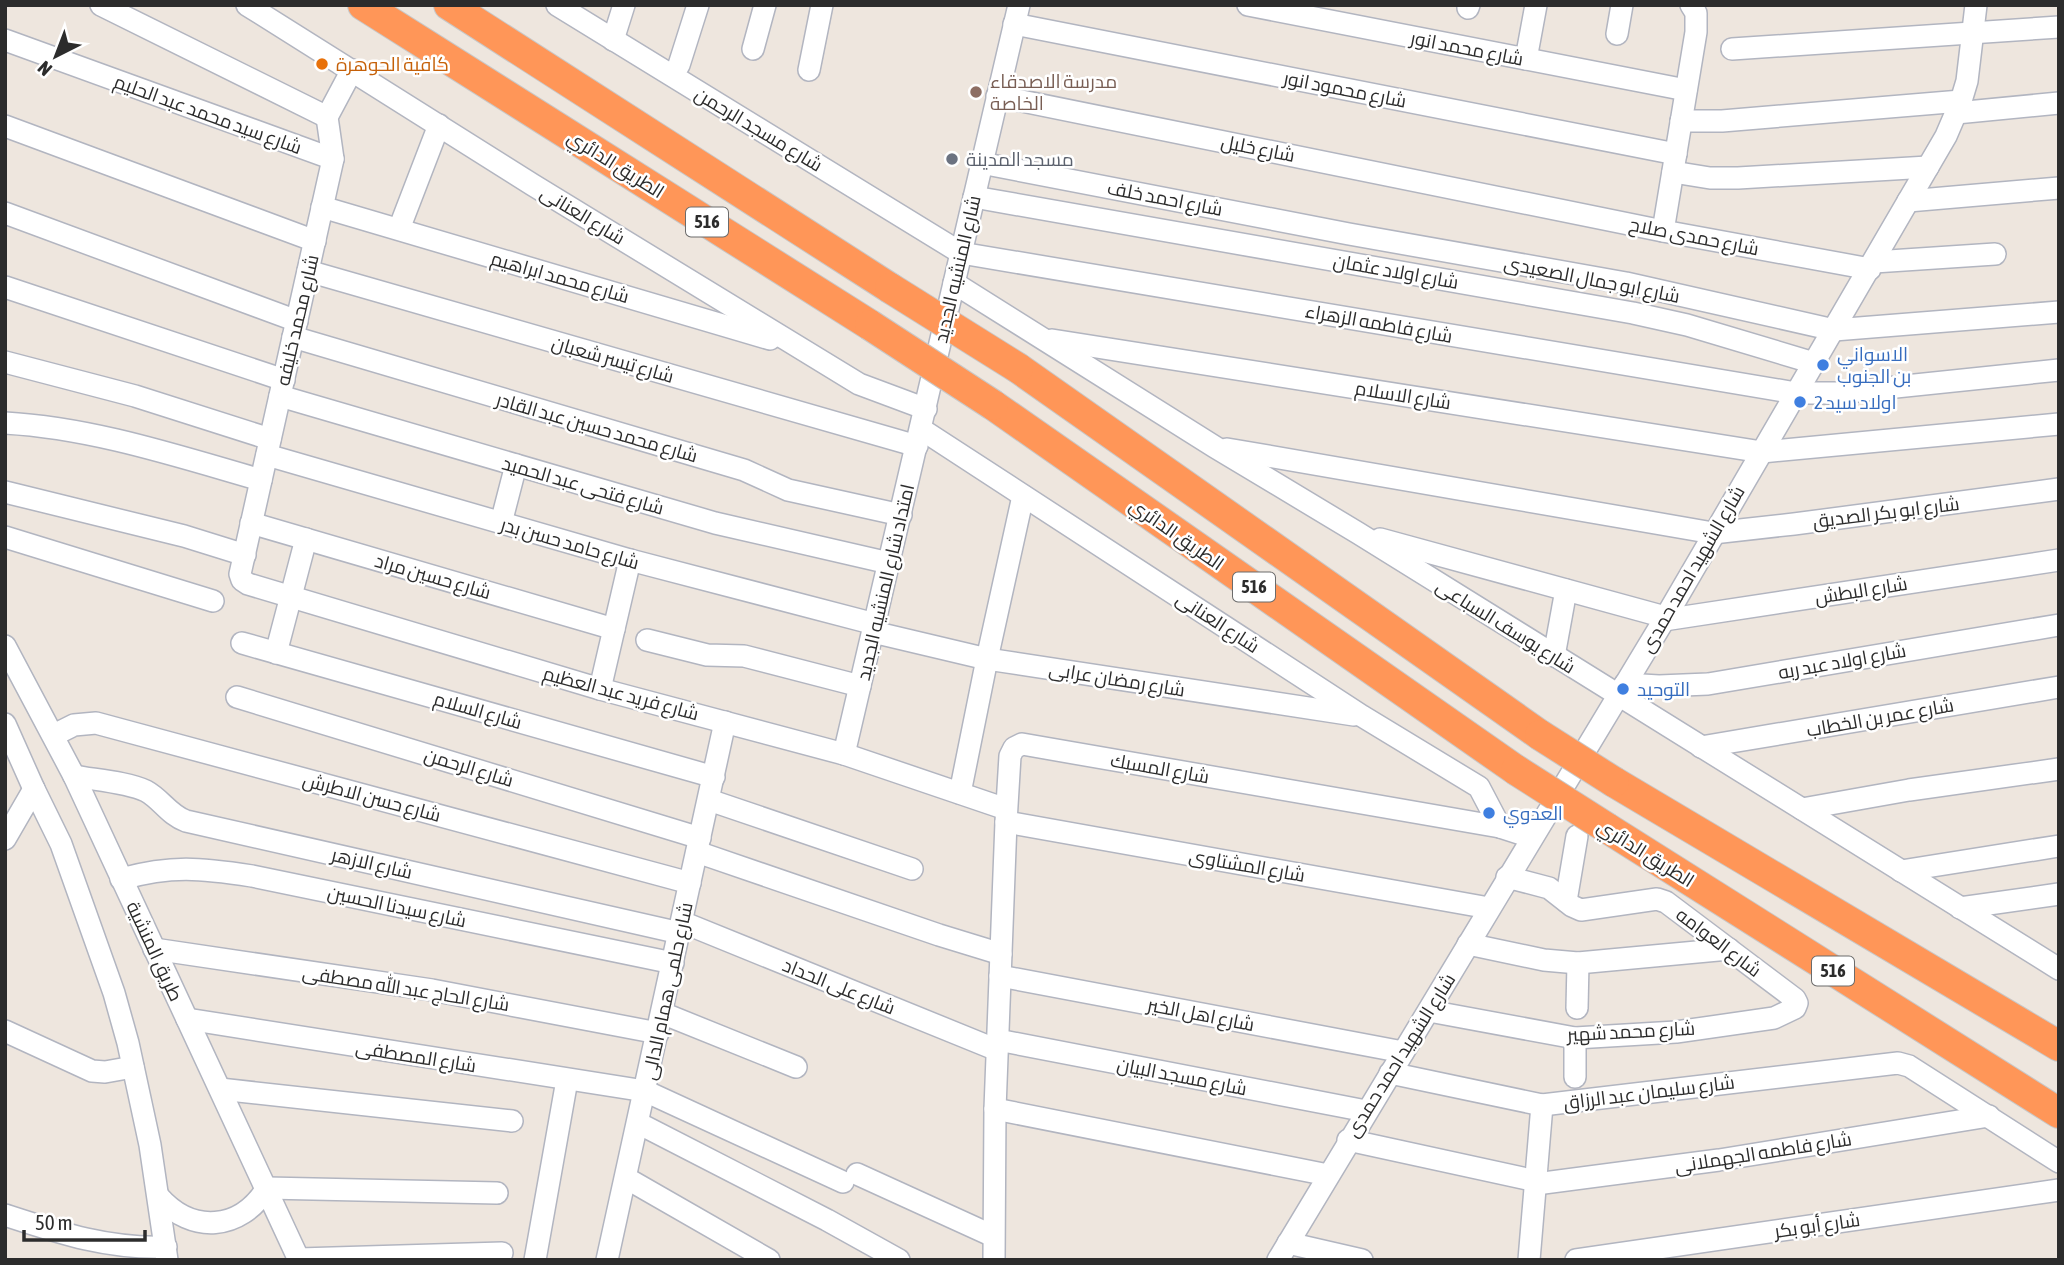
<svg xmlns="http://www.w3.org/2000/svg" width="2064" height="1265" viewBox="0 0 2064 1265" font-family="'Asap Condensed',Cairo,sans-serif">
<rect width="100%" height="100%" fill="#eee6de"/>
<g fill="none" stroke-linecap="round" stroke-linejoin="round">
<g stroke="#b2b5c0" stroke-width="24">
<g id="minor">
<polyline points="101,5 327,117"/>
<polyline points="247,5 533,185 859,384 926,409"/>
<polyline points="557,5 961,253 1796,393 1838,393 2059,370"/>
<polyline points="1248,5 1686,90"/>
<polyline points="1468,8 1469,5"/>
<polyline points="1014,24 1676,154"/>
<polyline points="1617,34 1622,5"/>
<polyline points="5,40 333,159"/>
<polyline points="613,40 624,5"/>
<polyline points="753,49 765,5"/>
<polyline points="1732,49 2059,27"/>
<polyline points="1526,59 1536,5"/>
<polyline points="679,65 698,5"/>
<polyline points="352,70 327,117 333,159 240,574 242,580 248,584 600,689 844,754 1006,809"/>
<polyline points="809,70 822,5"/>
<polyline points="997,96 1663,231 1870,269"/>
<polyline points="1956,113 2059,103"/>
<polyline points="1681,121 1722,121 1961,101"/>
<polyline points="5,126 315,241"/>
<polyline points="981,163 1349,234 1626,283 1834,330 2059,312"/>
<polyline points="1673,172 1710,178 1738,178 1928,167"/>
<polyline points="974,197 1633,313 1687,325 1814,363"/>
<polyline points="1908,201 2059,188"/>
<polyline points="322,207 770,339"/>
<polyline points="5,213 297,321"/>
<polyline points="399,229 439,125"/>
<polyline points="1663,231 1696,32 1696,13 1691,5"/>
<polyline points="1874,262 1995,254"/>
<polyline points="308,271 917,446"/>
<polyline points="954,283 1215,447 1358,533 2059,969"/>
<polyline points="5,287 284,380"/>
<polyline points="293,337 744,470 788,490 901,515"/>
<polyline points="1052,340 1762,452 2059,424"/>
<polyline points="5,362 135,396 270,439"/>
<polyline points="280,396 715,523 889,563"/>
<path d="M5 423C93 428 177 456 261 480"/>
<polyline points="921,429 1362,716 1479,787 1500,827"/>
<polyline points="1227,449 1713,533 1794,524 2059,489"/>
<polyline points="267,455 630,560 875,624"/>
<polyline points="5,492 184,536 245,555"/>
<polyline points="251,523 614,629"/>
<polyline points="501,523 516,465"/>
<polyline points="5,537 213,601"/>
<polyline points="1380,539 1665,617"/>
<polyline points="1664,620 2059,560"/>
<polyline points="873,632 987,659 1354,715"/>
<polyline points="647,640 707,655 744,656 860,686"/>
<polyline points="242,643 714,777"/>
<polyline points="5,646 74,776 299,1260"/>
<polyline points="276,653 306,539"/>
<polyline points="1554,656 1566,590"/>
<polyline points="1625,684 1659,686 1708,684 2059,625"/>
<polyline points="600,689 630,560"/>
<polyline points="237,697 700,838"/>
<polyline points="5,724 34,789 61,844 114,993 128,1043 150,1145 167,1260"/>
<polyline points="54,735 74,725 96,723 690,883"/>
<polyline points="1701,747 2059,687"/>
<polyline points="844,754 1019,5"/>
<path d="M74 776C95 780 127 782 146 791 161 799 169 815 186 821L680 933"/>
<polyline points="960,793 987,659 1023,496"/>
<polyline points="709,800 912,869"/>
<polyline points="1802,809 1909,790 2059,769"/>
<polyline points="1006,822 1489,908"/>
<polyline points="5,839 34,789"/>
<polyline points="697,852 939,935 1001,954"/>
<polyline points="1901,871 2059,846"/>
<path d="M121 879C172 865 200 868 252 876L673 963"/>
<polyline points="1566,901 1577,836"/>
<polyline points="1960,908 2059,894"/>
<polyline points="682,922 997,1050"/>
<polyline points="1468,944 1544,960 1578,963 1729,949"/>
<polyline points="154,949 432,990 658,1033"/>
<polyline points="1000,976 1403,1052"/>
<polyline points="1577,1008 1578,963"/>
<polyline points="1429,1011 1575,1038 1676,1032 1774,1018 1795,1008 1797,1003 1795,999 1666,902 1657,899 1581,910 1572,906 1549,888 1507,877"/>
<polyline points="662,1013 796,1067"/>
<polyline points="187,1019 645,1091 843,1182"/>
<polyline points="5,1031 92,1071 105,1072 133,1067"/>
<polyline points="998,1040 1366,1111"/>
<polyline points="1390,1073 1542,1105 1898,1063 1909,1066 2059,1162"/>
<polyline points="1575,1077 1575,1038"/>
<polyline points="220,1089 512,1121"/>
<polyline points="995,1109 1328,1175"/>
<polyline points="638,1123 827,1220 899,1260"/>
<polyline points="1348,1140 1536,1181"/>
<polyline points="857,1174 993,1236"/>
<polyline points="626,1178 769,1260"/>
<polyline points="1536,1184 1719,1160 1989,1116"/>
<path d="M159 1197C192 1234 240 1231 267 1188L497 1193"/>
<path d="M5 1215C60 1233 107 1249 166 1247"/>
<polyline points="1288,1243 1362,1260"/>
<polyline points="299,1259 502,1253"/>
<polyline points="535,1260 567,1080"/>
<polyline points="607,1260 725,722"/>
<polyline points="994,1260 995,1109 1006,822 1010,756 1014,748 1022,744 1500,827 1531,837"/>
<polyline points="1278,1260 1664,620 1946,136 1961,101 1967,81 1976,5"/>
<polyline points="1529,1260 1542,1105"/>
<polyline points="1576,1260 2059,1190"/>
</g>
</g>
<g stroke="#c8c8c8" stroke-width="32">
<g id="highway">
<polyline points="363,5 870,325"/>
<polyline points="449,5 890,288"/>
<polyline points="1018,368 1540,735"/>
<polyline points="993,405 1516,770"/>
<polyline points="1614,782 2059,1046"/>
<polyline points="1607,828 2059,1113"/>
</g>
</g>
<use href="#minor" stroke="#fff" stroke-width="21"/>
<use href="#highway" stroke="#ff9658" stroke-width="30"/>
<g stroke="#c8c8c8" stroke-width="32" stroke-linecap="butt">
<g id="highway-bridge">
<polyline points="890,288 1018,368"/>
<polyline points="870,325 993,405"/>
<polyline points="1540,735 1614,782"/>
<polyline points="1516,770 1607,828"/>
</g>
</g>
<use href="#highway-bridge" stroke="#ff9658" stroke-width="30"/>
</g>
<circle fill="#e8710a" stroke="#fff" stroke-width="2.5" cx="322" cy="64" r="7"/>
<circle fill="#8d6e63" stroke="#fff" stroke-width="2.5" cx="976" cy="92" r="7"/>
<circle fill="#6b7280" stroke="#fff" stroke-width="2.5" cx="952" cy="159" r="7"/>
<g fill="#3f7fe0" stroke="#fff" stroke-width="2.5">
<circle cx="1823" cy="365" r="7"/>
<circle cx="1800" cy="402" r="7"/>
<circle cx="1623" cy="689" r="7"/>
<circle cx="1489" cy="813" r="7"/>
</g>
<g text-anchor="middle" stroke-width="5" stroke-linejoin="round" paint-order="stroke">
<g fill="#fff" stroke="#6b6b6b" stroke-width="2">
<rect x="686" y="207.5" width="42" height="29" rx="5"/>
<rect x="1233" y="572.5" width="42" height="29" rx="5"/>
<rect x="1812" y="956.5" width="42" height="29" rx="5"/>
</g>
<g font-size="18" font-weight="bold" fill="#2c2c2c">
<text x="707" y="228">516</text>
<text x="1254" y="593">516</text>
<text x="1833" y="977">516</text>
</g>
<g font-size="19" fill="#2c2c2c" stroke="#fff">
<text transform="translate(1467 48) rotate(11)" y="7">شارع محمد انور</text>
<text transform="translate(1345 89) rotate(11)" y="7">شارع محمود انور</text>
<text transform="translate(208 114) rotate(20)" y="7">شارع سيد محمد عبد الحليم</text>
<text transform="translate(759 129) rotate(31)" y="7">شارع مسجد الرحمن</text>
<text transform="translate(1258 148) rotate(11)" y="7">شارع خليل</text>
<text transform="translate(616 164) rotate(32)" y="7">الطريق الدائري</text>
<text transform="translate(1165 198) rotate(11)" y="7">شارع احمد خلف</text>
<text transform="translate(583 215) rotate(31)" y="7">شارع العنانى</text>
<text transform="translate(1694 236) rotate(11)" y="7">شارع حمدى صلاح</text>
<text transform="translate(957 269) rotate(-77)" y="7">شارع المنشيه الجديد</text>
<text transform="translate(1396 271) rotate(10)" y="7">شارع اولاد عثمان</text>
<text transform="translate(560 277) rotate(16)" y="7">شارع محمد ابراهيم</text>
<text transform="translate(1592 279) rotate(11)" y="7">شارع ابو جمال الصعيدى</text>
<text transform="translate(297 320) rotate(-77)" y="7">شارع محمد خليفه</text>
<text transform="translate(1379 323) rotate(10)" y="7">شارع فاطمه الزهراء</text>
<text transform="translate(613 359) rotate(16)" y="7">شارع تيسر شعبان</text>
<text transform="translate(1403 395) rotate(9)" y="7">شارع الاسلام</text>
<text transform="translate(597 427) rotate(16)" y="7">شارع محمد حسين عبد القادر</text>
<text transform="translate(583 485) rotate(16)" y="7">شارع فتحى عبد الحميد</text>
<text transform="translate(1886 512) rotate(-7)" y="7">شارع ابو بكر الصديق</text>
<text transform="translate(1177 534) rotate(35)" y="7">الطريق الدائري</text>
<text transform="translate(570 543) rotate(16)" y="7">شارع حامد حسن بدر</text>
<text transform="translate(1692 569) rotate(-60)" y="7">شارع الشهيد احمد حمدى</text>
<text transform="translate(433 576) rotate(16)" y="7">شارع حسين مراد</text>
<text transform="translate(885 582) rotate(-77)" y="7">امتداد شارع المنشيه الجديد</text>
<text transform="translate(1861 590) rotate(-9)" y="7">شارع البطش</text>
<text transform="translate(1218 622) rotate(33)" y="7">شارع العنانى</text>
<text transform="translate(1506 626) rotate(32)" y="7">شارع يوسف السباعى</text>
<text transform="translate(1842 661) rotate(-10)" y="7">شارع اولاد عبد ربه</text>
<text transform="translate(1117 679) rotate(9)" y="7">شارع رمضان عرابى</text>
<text transform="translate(621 693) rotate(15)" y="7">شارع فريد عبد العظيم</text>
<text transform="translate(478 710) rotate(16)" y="7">شارع السلام</text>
<text transform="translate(1880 717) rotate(-10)" y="7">شارع عمر بن الخطاب</text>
<text transform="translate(469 767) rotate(17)" y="7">شارع الرحمن</text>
<text transform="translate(1160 768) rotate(10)" y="7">شارع المسبك</text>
<text transform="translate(372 797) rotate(15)" y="7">شارع حسن الاطرش</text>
<text transform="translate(1646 853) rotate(32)" y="7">الطريق الدائري</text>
<text transform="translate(372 863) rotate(13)" y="7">شارع الازهر</text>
<text transform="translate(1247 865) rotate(10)" y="7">شارع المشتاوى</text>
<text transform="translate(397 906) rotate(12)" y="7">شارع سيدنا الحسين</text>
<text transform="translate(1719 942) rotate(37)" y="7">شارع العوامه</text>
<text transform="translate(155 951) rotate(65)" y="7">طريق المنشية</text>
<text transform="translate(839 986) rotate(22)" y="7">شارع على الحداد</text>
<text transform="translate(406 988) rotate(9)" y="7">شارع الحاج عبد الله مصطفى</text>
<text transform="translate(667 991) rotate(-78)" y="7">شارع حلمى همام الدالى</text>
<text transform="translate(1201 1014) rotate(11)" y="7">شارع اهل الخير</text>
<text transform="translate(1631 1031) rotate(-3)" y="7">شارع محمد شهير</text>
<text transform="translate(1400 1055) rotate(-58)" y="7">شارع الشهيد احمد حمدى</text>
<text transform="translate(416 1056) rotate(9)" y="7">شارع المصطفى</text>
<text transform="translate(1182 1076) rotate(11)" y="7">شارع مسجد البيان</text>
<text transform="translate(1649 1092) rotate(-7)" y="7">شارع سليمان عبد الرزاق</text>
<text transform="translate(1763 1152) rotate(-9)" y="7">شارع فاطمه الجهملانى</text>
<text transform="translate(1817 1225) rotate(-8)" y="7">شارع أبو بكر</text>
</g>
<g font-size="19" fill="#c56008" stroke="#fff" text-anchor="start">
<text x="336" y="71">كافية الحوهرة</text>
</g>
<g font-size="19" fill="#785e54" stroke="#fff" text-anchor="start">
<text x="990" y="88">مدرسة الاصدقاء<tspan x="990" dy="22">الخاصة</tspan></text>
</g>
<g font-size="19" fill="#5b616d" stroke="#fff" text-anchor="start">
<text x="966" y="166">مسجد المدينة</text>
</g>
<g font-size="19" fill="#366cbe" stroke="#fff" text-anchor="start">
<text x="1837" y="361">الاسواني<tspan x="1837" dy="22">بن الجنوب</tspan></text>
<text x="1814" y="409">اولاد سيد 2</text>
<text x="1637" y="696">التوحيد</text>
<text x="1503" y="820">العدوي</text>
</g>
</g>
<rect width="2064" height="1265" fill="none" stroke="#2c2c2c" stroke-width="14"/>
<g transform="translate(56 56) rotate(222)" stroke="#ffffff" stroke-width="5" paint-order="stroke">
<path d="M0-5L12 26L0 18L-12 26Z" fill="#2c2c2c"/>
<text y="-10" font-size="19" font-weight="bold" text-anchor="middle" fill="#2c2c2c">N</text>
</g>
<path d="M24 1230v10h121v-10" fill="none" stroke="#2c2c2c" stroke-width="3.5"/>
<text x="35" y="1230" font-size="21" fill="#2c2c2c" stroke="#ffffff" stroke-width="5" paint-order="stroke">50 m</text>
</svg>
